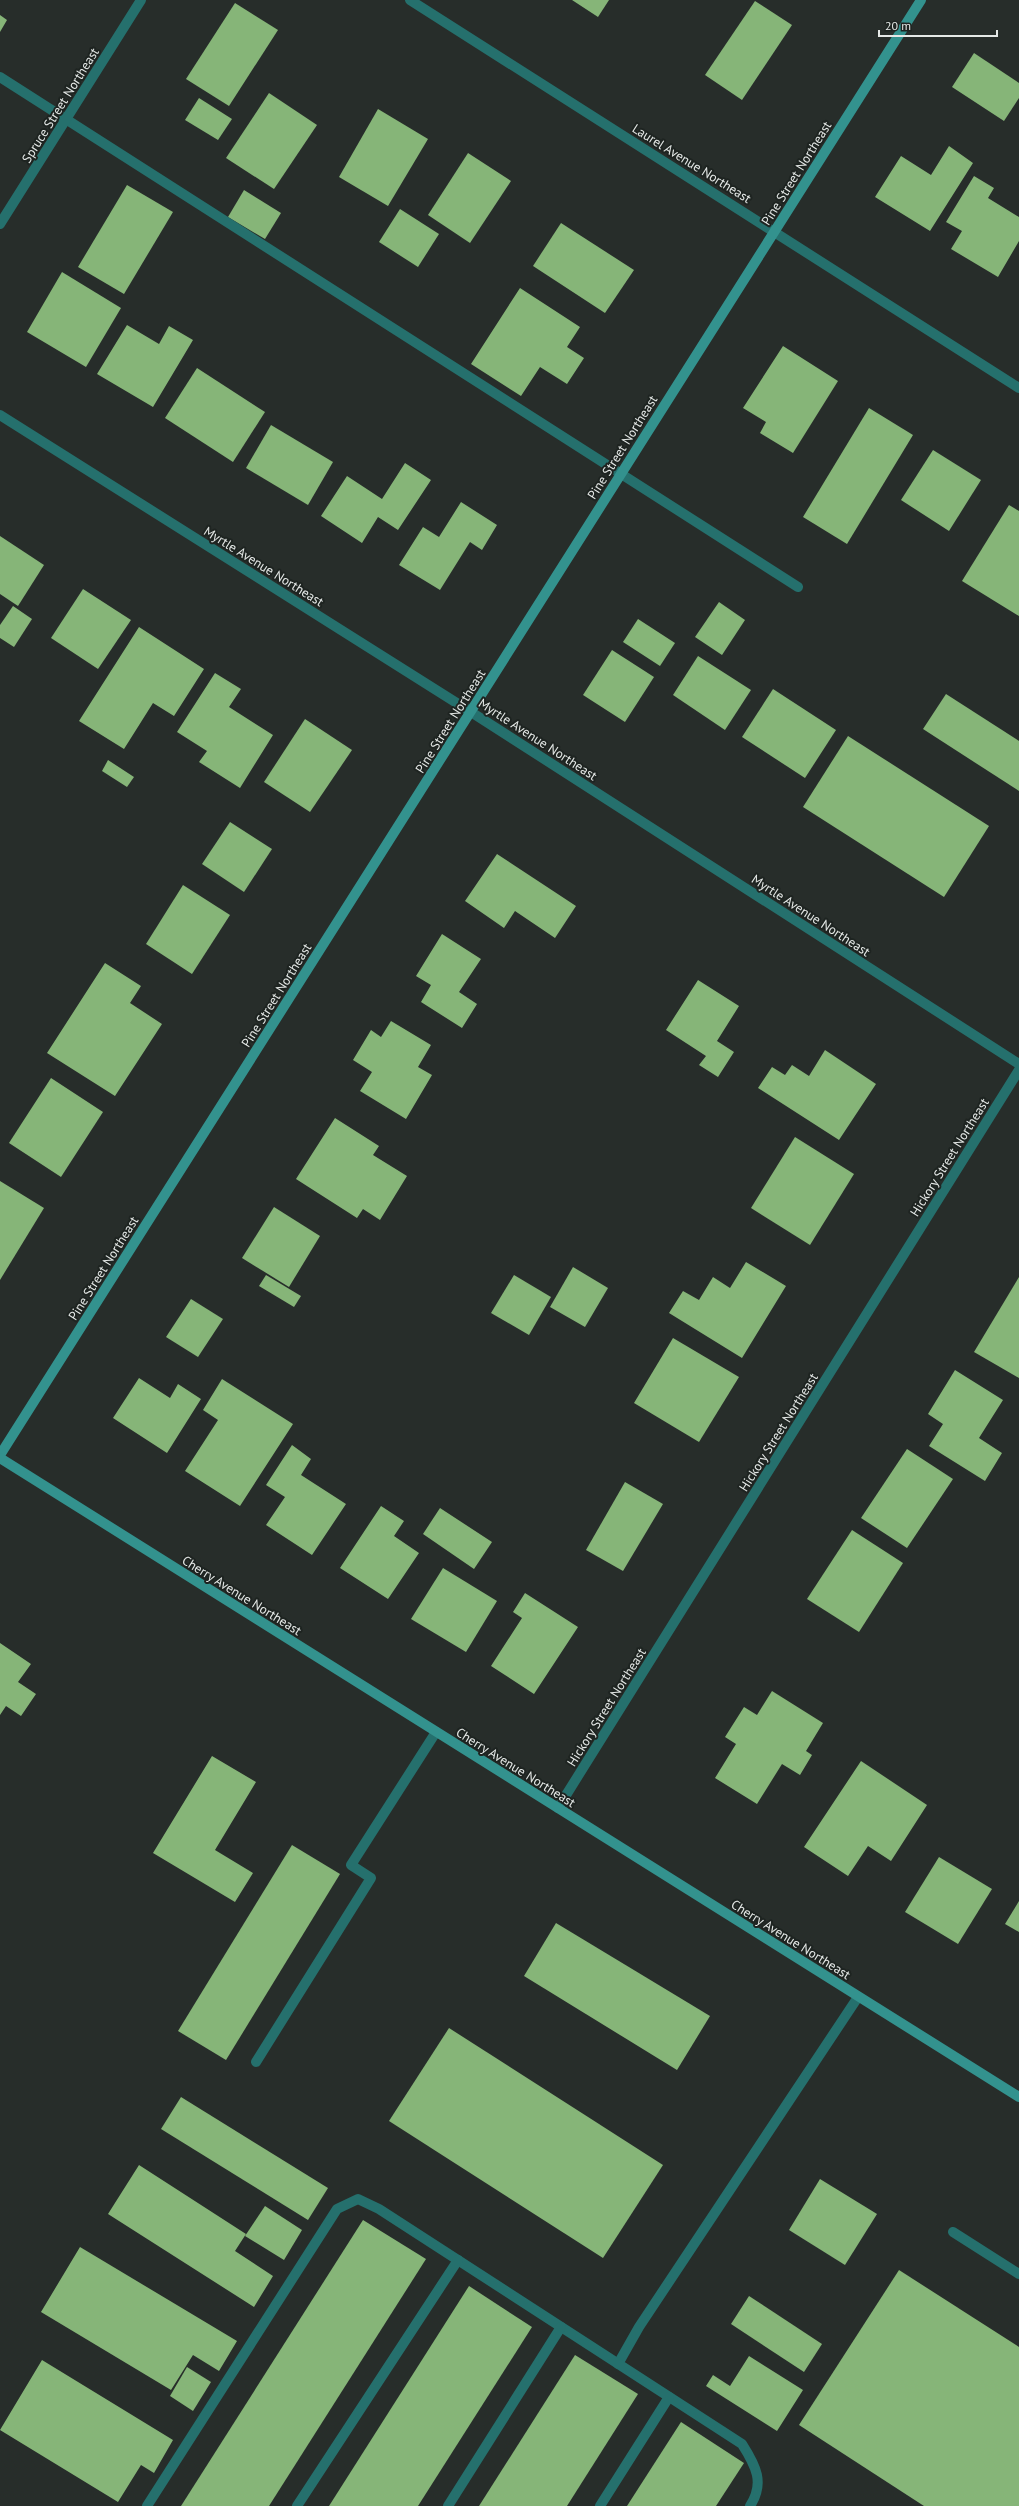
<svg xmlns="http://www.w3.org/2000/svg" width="1019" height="2506" viewBox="0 0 1019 2506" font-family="'PT Sans',sans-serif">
<rect width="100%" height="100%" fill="#272d2a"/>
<g fill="#86b578">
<polygon points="572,0 609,0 598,17"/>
<polygon points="755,1 792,25 742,100 705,75"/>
<polygon points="235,3 278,30 229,106 186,79"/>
<polygon points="0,15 7,20 0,32"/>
<polygon points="974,53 1019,83 1019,98 1004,121 952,87"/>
<polygon points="269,93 317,125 274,189 226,158"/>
<polygon points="199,98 232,119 218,140 185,120"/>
<polygon points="378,109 428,139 388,206 339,177"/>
<polygon points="949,146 973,163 930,231 875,197 901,156 931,175"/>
<polygon points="468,153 511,181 470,243 428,215"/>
<polygon points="974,176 994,188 988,198 1019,217 1019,241 998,277 951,249 962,231 946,222"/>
<polygon points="127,185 173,212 124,294 78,267"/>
<polygon points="244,190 281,213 265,239 228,217"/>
<polygon points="400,209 439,234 418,267 379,242"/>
<polygon points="561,223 634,270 605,313 533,266"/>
<polygon points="62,272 121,308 86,367 27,332"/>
<polygon points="520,288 580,327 567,347 584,358 567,384 540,367 521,396 471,364"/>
<polygon points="127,325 159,344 169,326 193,340 153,407 97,374"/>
<polygon points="783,346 838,381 793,453 760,433 766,422 743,408"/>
<polygon points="197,368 265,412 233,462 165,418"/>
<polygon points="869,408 913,435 847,544 803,517"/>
<polygon points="271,425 333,462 308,505 246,468"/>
<polygon points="933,450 981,480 949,531 901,500"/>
<polygon points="405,463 431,480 398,530 378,517 362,543 321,516 347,476 382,499"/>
<polygon points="461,502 497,525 482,550 470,542 440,590 399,565 423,527 439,537"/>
<polygon points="1009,505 1019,511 1019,616 962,581"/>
<polygon points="0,536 44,565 18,606 0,594"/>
<polygon points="83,589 131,620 98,669 51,638"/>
<polygon points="719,602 745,620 722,655 695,637"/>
<polygon points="13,606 32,619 14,647 0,638 0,625"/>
<polygon points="638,619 675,643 660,666 623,642"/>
<polygon points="139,627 204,669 174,716 153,703 124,749 79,721"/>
<polygon points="612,650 654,677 625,722 583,695"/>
<polygon points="698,656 751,690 725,730 673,695"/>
<polygon points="215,673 241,689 229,707 273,735 240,788 199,762 207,751 177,732"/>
<polygon points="773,689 836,730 805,778 742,737"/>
<polygon points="946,694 1019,741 1019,791 923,729"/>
<polygon points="305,719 352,750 310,812 264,782"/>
<polygon points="848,736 989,826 944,897 803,807"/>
<polygon points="108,760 134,777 127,787 102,771"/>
<polygon points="230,822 272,849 244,892 202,864"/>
<polygon points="497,854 576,906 555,938 515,911 504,928 465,901"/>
<polygon points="183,885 230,915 192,974 146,944"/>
<polygon points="442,934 481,959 459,992 477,1004 462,1028 421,1002 431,985 416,976"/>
<polygon points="105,963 141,986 130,1003 162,1024 115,1096 47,1053"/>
<polygon points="698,980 739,1006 717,1041 734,1052 718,1077 699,1065 706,1056 666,1030"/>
<polygon points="391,1021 431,1045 418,1067 432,1075 406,1119 360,1091 372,1072 353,1060 371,1030 381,1037"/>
<polygon points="825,1050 876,1084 839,1140 758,1088 772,1067 785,1075 792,1065 809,1076"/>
<polygon points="51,1078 103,1112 61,1177 9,1143"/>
<polygon points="335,1118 379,1146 373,1155 407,1176 380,1220 363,1209 357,1218 296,1179"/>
<polygon points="795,1137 854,1174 810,1245 751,1208"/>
<polygon points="0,1181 44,1208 0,1280"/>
<polygon points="274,1207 320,1236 289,1287 242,1258"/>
<polygon points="746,1262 786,1286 742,1358 669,1313 683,1291 699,1300 713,1277 730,1288"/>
<polygon points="573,1267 608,1288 585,1327 550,1307"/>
<polygon points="266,1275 301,1296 294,1307 259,1286"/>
<polygon points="514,1275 551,1297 529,1335 491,1313"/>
<polygon points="1019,1277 1019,1378 974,1352"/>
<polygon points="191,1299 223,1319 198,1357 166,1337"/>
<polygon points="673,1338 739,1377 699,1442 634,1403"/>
<polygon points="955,1370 1003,1400 979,1438 1002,1453 985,1481 929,1446 943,1424 928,1414"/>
<polygon points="139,1378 170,1398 178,1384 201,1399 167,1453 113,1418"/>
<polygon points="222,1379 293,1424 240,1506 185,1471 218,1420 203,1410"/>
<polygon points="292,1445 311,1459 301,1475 346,1504 312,1555 266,1525 285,1497 266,1485"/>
<polygon points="907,1449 953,1479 907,1548 861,1518"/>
<polygon points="625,1482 663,1504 623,1571 586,1550"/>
<polygon points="381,1506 404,1521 394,1536 419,1553 388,1599 340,1568"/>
<polygon points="440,1508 492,1542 474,1569 423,1534"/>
<polygon points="852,1530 903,1563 859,1632 807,1599"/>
<polygon points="443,1568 497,1601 466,1652 411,1619"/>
<polygon points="525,1593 578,1627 534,1694 491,1666 522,1618 513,1612"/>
<polygon points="0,1643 31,1664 18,1682 36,1694 21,1716 6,1706 0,1715"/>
<polygon points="772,1691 823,1723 806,1751 812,1755 800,1775 782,1764 757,1804 715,1778 736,1744 725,1737 744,1707 757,1715"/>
<polygon points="212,1756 256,1782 215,1850 253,1873 235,1902 153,1853"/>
<polygon points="861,1761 927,1805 891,1861 868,1846 848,1876 804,1847"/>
<polygon points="292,1845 340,1874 226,2060 178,2031"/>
<polygon points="939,1857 992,1889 958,1944 905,1912"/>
<polygon points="1019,1901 1019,1932 1005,1924"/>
<polygon points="556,1923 710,2016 677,2070 524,1976"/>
<polygon points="449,2028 663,2165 603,2258 389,2121"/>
<polygon points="181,2097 328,2188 308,2220 161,2129"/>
<polygon points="139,2165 246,2234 235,2251 273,2276 254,2307 108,2214"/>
<polygon points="820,2179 877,2214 845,2265 789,2230"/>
<polygon points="265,2206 302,2230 284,2260 245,2236"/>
<polygon points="363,2220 426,2259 269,2506 181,2506"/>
<polygon points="80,2247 237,2341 219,2371 193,2355 171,2390 41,2312"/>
<polygon points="899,2270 1019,2347 1019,2506 924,2506 799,2425"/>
<polygon points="469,2286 532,2327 418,2506 329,2506"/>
<polygon points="749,2296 822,2344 804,2372 731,2324"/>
<polygon points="575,2355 638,2394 567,2506 479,2506"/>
<polygon points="749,2356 803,2390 777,2431 706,2386 713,2375 730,2386"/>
<polygon points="42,2360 173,2440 154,2473 141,2465 118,2502 0,2430"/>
<polygon points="187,2367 211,2382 193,2411 170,2396"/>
<polygon points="681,2422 744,2463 716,2506 627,2506"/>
</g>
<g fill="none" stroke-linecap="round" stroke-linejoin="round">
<g stroke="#25706d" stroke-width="10">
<polyline points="0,77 798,587"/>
<polyline points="256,2062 371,1878 351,1865 436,1732"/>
<polyline points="953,2232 1019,2274"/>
<polyline points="618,2364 639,2327 858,1997"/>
<path d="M147 2506 337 2209 358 2199 379 2209 742 2444C756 2466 765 2483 750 2506"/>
<polyline points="297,2506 458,2260"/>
<polyline points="448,2506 561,2327"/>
<polyline points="600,2506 669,2397"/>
</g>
<g stroke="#25706d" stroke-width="10">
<polyline points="410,0 1019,388"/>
<polyline points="0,224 141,0"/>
<polyline points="0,415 471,712 1019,1064"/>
<polyline points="558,1808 1019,1070"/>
</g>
<g stroke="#33928e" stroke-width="10">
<polyline points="0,1455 921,0"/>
<polyline points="0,1458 1019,2097"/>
</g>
</g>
<g text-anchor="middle" stroke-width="4" stroke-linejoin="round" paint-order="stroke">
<g font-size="13" fill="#e5e9e7" stroke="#1e2421">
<text transform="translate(60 105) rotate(-58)" y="5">Spruce Street Northeast</text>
<text transform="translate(692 163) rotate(32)" y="5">Laurel Avenue Northeast</text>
<text transform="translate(796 173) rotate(-58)" y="5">Pine Street Northeast</text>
<text transform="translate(622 447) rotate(-58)" y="5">Pine Street Northeast</text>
<text transform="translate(264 566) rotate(32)" y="5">Myrtle Avenue Northeast</text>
<text transform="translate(450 721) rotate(-58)" y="5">Pine Street Northeast</text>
<text transform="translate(538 739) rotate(33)" y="5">Myrtle Avenue Northeast</text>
<text transform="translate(811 915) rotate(33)" y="5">Myrtle Avenue Northeast</text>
<text transform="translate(276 995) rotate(-58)" y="5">Pine Street Northeast</text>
<text transform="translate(949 1157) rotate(-58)" y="5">Hickory Street Northeast</text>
<text transform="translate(103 1268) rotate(-58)" y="5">Pine Street Northeast</text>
<text transform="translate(778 1432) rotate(-58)" y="5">Hickory Street Northeast</text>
<text transform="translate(242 1595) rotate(32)" y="5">Cherry Avenue Northeast</text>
<text transform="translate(606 1707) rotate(-58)" y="5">Hickory Street Northeast</text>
<text transform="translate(516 1767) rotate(32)" y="5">Cherry Avenue Northeast</text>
<text transform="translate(791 1939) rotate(32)" y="5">Cherry Avenue Northeast</text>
</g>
</g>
<path d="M879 30v6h118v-6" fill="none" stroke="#e5e9e7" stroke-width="2"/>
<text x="885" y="30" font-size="12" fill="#e5e9e7" stroke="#1e2421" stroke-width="3" paint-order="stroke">20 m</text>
</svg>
